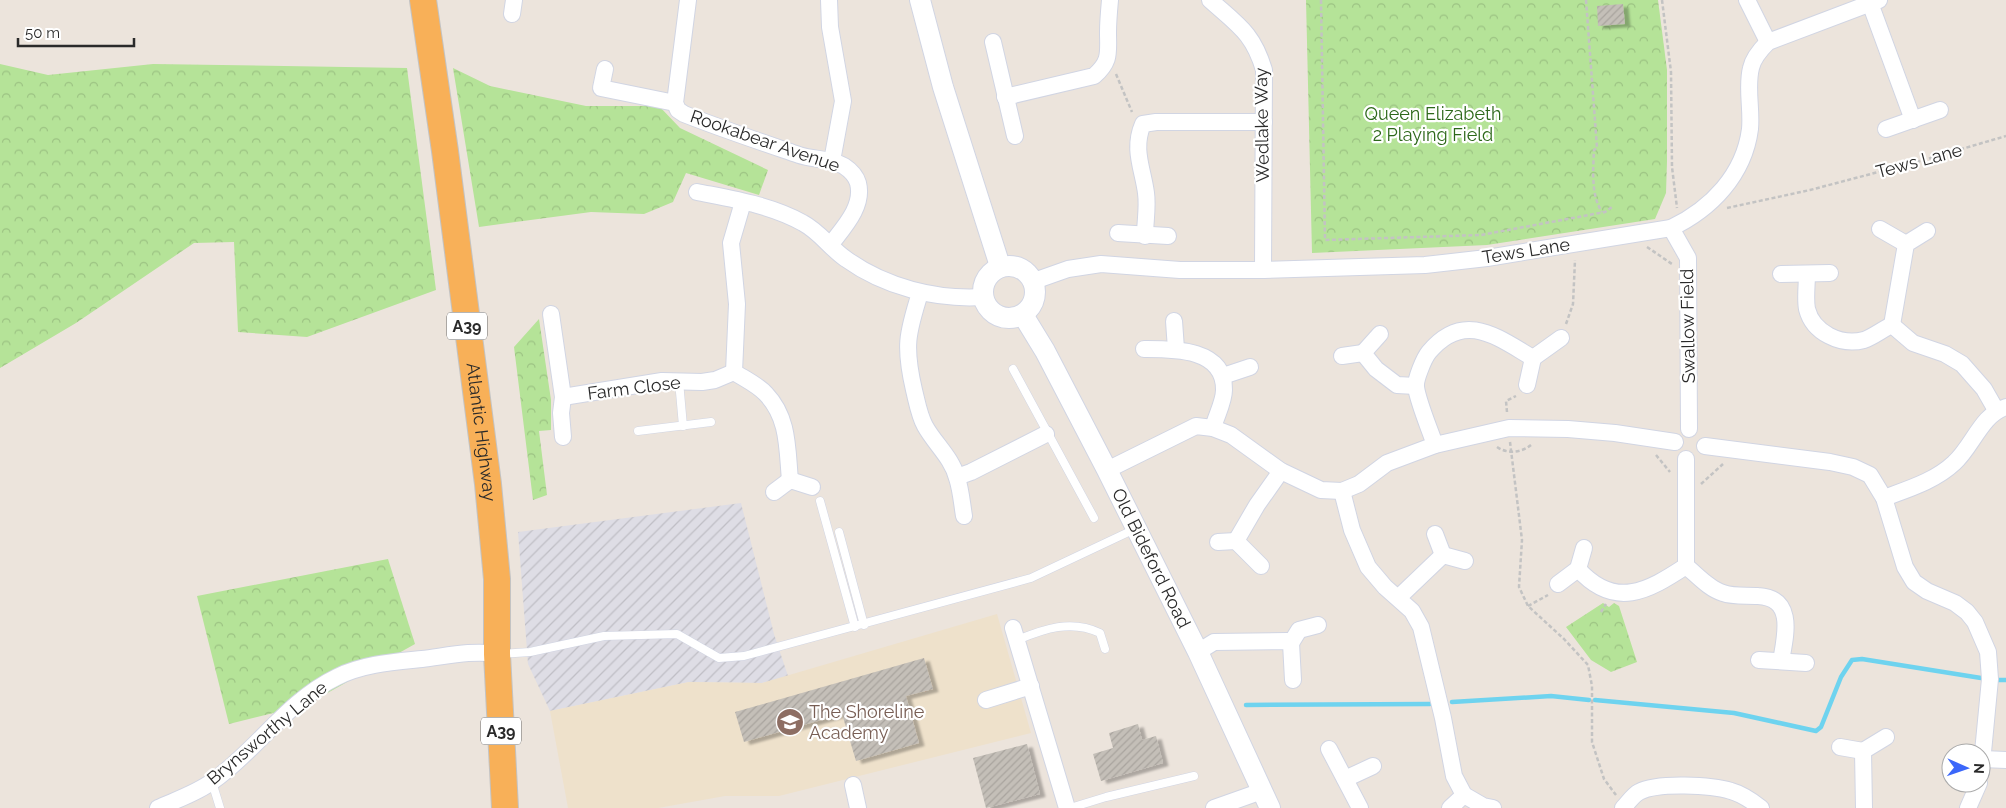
<svg xmlns="http://www.w3.org/2000/svg" width="2006" height="808" viewBox="0 0 2006 808" font-family="Raleway,sans-serif">
<defs>
<pattern id="industrial-furrows" width="10" height="10" patternUnits="userSpaceOnUse" patternTransform="scale(1.25)"><rect width="10" height="10" fill="#dedde5"/><path d="M-1 1l2-2M0 10L10 0M9 11l2-2" fill="none" stroke="#bfbec5"/></pattern>
<pattern id="forest-crowns" width="20" height="18" patternUnits="userSpaceOnUse" patternTransform="scale(1.25)"><rect width="20" height="18" fill="#b5e398"/><path d="M2 6a3 3 0 1 1 6 0M12 15a3 3 0 1 1 6 0" fill="none" stroke="#9cc383"/></pattern>
<pattern id="building-hatch" width="6" height="6" patternUnits="userSpaceOnUse" patternTransform="scale(1.25)"><rect width="6" height="6" fill="#c4bfb8"/><path d="M-1 1l2-2M0 6l6-6M5 7l2-2" fill="none" stroke="#a9a49e"/></pattern>
<filter id="shadow"><feDropShadow dx="5.5" dy="3" stdDeviation="1" flood-color="#0004"/></filter>
</defs>
<rect width="100%" height="100%" fill="#ece4dc"/>
<polygon fill="url(#industrial-furrows)" points="741,503 774,634 788,676 762,683 689,682 550,711 528,664 518,532"/>
<polygon fill="#eee1cb" points="997,614 1031,733 779,796 725,796 658,808 568,808 550,711 689,682 762,683"/>
<g fill="url(#forest-crowns)">
<polygon points="1306,0 1658,0 1667,70 1667,162 1666,193 1655,219 1487,245 1312,253"/>
<polygon points="0,64 48,75 153,64 407,68 436,290 307,337 238,332 234,242 194,243 76,323 0,368"/>
<polygon points="453,68 490,86 586,106 659,106 680,128 768,170 759,195 686,173 673,202 644,214 591,212 479,227"/>
<polygon points="539,319 551,400 551,430 539,431 547,495 533,500 514,347"/>
<polygon points="388,559 415,644 306,705 229,724 197,596"/>
<polygon points="1603,603 1609,607 1614,603 1619,606 1637,662 1611,672 1591,660 1566,627"/>
</g>
<g fill="none" stroke-linecap="round" stroke-linejoin="round">
<g stroke="#6ed3ef" stroke-width="4.5">
<polyline points="1998,680 2006,680"/>
<polyline points="1595,700 1734,713 1816,731 1821,727 1841,677 1852,660 1862,659 1981,678"/>
<polyline points="1452,702 1551,696 1589,700"/>
<polyline points="1246,705 1430,704"/>
</g>
</g>
<g fill="url(#building-hatch)" filter="url(#shadow)">
<polygon points="1623,4 1625,24 1598,26 1597,6"/>
<polygon points="924,658 933,689 906,696 919,743 856,761 842,714 744,742 735,712"/>
<polygon points="1138,724 1142,740 1156,736 1163,763 1101,781 1093,754 1113,748 1109,733"/>
<polygon points="1027,744 1040,794 986,808 973,758"/>
</g>
<g fill="none" stroke-linecap="round" stroke-linejoin="round">
<g stroke="#d1d5e3" stroke-width="9">
<g id="service">
<polyline points="1013,369 1094,518"/>
<polyline points="679,381 683,426"/>
<polyline points="638,431 711,422"/>
<polyline points="820,501 855,627"/>
<polyline points="839,532 864,625"/>
<path d="M1017 640C1044 629 1071 619 1100 633L1105 649"/>
<polyline points="501,654 530,652 604,636 677,634 719,658 744,656 1031,578 1135,529"/>
<polyline points="212,782 220,808"/>
<polyline points="1070,808 1106,797 1194,776"/>
</g>
</g>
<g stroke="#d1d5e3" stroke-width="18">
<g id="minor">
<path d="M688 0 675 103 678 110 684 114C722 129 761 142 799 155 814 160 830 158 844 166 850 170 856 176 858 183 864 206 844 227 831 244"/>
<polyline points="829,0 830,27 843,101 832,161"/>
<path d="M1210 0C1238 25 1253 33 1264 70L1263 270"/>
<polyline points="1747,0 1768,42"/>
<polyline points="1870,3 1913,120"/>
<polyline points="512,14 514,0"/>
<polyline points="993,42 1015,136"/>
<polyline points="605,69 601,88 675,103"/>
<path d="M1005 97 1094 76C1111 61 1108 53 1108 32 1108 22 1109 11 1110 0"/>
<polyline points="1886,129 1940,110"/>
<path d="M697 192C732 199 771 205 803 223 820 232 831 249 846 259 885 287 936 300 983 297"/>
<path d="M743 202 731 243 737 304 734 372C745 379 758 385 766 394 789 418 787 449 790 480"/>
<polyline points="1671,228 1688,258 1689,429"/>
<polyline points="1880,229 1906,244"/>
<polyline points="1118,233 1168,236"/>
<path d="M1145 236C1145 222 1148 207 1146 193 1143 169 1132 149 1143 124L1156 122H1264"/>
<polyline points="1781,274 1830,273"/>
<path d="M1807 274C1807 284 1805 299 1807 309 1813 333 1841 346 1864 340 1873 337 1883 329 1892 325L1913 343 1945 354 1962 364 1984 389 1996 410"/>
<path d="M1034 281 1068 269 1101 264 1180 270H1263L1425 265 1487 258 1671 228C1711 209 1744 175 1750 129 1752 109 1746 87 1751 68 1753 58 1761 49 1768 42L1879 0"/>
<path d="M920 293C907 334 904 347 914 390 917 402 919 415 925 426 935 444 952 458 957 478 961 490 962 504 964 516"/>
<polyline points="551,314 563,397 561,413 563,437"/>
<polyline points="1174,321 1176,349"/>
<polyline points="1892,325 1906,244 1927,231"/>
<polyline points="1380,334 1363,353 1376,369 1397,385 1416,386"/>
<path d="M1144 349C1173 349 1225 348 1224 390 1224 402 1216 416 1213 428"/>
<polyline points="1342,356 1363,353"/>
<polyline points="1533,358 1561,338"/>
<polyline points="1223,376 1250,367"/>
<polyline points="563,397 662,381 702,382 715,380 734,372"/>
<path d="M1435 445C1430 430 1418 402 1416 387 1415 380 1424 358 1429 352 1464 310 1497 337 1533 358L1527 385"/>
<polyline points="1705,446 1830,462 1853,467 1870,475 1884,498 1905,567 1914,582 1927,591 1955,603 1967,612 1975,622 1988,652 1990,679 1981,773"/>
<polyline points="1107,470 1196,426 1213,428 1231,435 1281,471 1321,490 1342,491 1359,484 1387,463 1435,445 1509,428 1568,429 1615,433 1675,442"/>
<polyline points="957,477 971,472 1046,434"/>
<polyline points="1342,491 1352,530 1368,567 1385,587 1412,611 1421,627 1443,718 1454,776 1464,795 1483,806 1493,808"/>
<polyline points="774,492 790,480 812,487"/>
<path d="M1884 498C1908 489 1935 481 1954 463 1973 446 1981 415 2006 407"/>
<polyline points="1435,534 1443,555"/>
<polyline points="1218,542 1236,541"/>
<polyline points="1261,566 1236,541 1257,505 1281,471"/>
<polyline points="1686,566 1686,459"/>
<polyline points="1578,569 1584,548"/>
<path d="M1558 584 1578 569C1615 610 1648 591 1686 566 1697 575 1709 589 1723 593 1734 597 1747 595 1758 596 1796 598 1785 637 1781 661"/>
<polyline points="1398,598 1443,555 1465,561"/>
<polyline points="1013,628 1067,808"/>
<polyline points="1291,643 1299,630 1318,625"/>
<polyline points="1198,652 1214,642 1287,641 1291,643 1293,680"/>
<polyline points="1759,660 1806,663"/>
<polyline points="986,700 1031,686"/>
<polyline points="1840,747 1863,751"/>
<polyline points="1329,749 1360,808"/>
<polyline points="1983,759 2006,760"/>
<polyline points="1345,779 1373,766"/>
<polyline points="853,785 858,808"/>
<path d="M158 808C176 800 197 793 213 781 257 750 287 701 337 677 363 664 393 662 422 659 447 656 472 650 497 654"/>
<polyline points="1214,808 1262,791"/>
<polyline points="1450,808 1464,795"/>
<path d="M1623 808C1628 803 1633 795 1639 792 1657 782 1712 785 1731 791 1742 794 1752 801 1761 808"/>
<polyline points="1864,808 1863,751 1886,737"/>
<polyline points="1968,808 1979,783"/>
</g>
</g>
<g stroke="#d1d5e3" stroke-width="22">
<g id="tertiary">
<polyline points="920,0 943,87 1000,266"/>
<circle cx="1009" cy="292" r="26"/>
<path id="s1" d="M1023 315 1045 351 1107 470 1198 652 1270 808"/>
</g>
</g>
<g stroke="#c3c3c3" stroke-width="28">
<g id="trunk">
<path id="s2" d="M423 0 445 151 488 484 497 579V654L505 808"/>
</g>
</g>
<g stroke="#c3c3c3" stroke-width="2.5" stroke-dasharray="4 2.5" stroke-linecap="butt">
<polyline points="1321,0 1325,240 1481,235 1605,212 1612,207"/>
<path d="M1586 0 1597 148 1594 150C1593 170 1591 196 1602 212"/>
<polyline points="1662,0 1671,72 1672,167 1677,208"/>
<polyline points="1116,74 1132,112"/>
<polyline points="1727,208 1810,190 1924,160 2006,136"/>
<polyline points="1647,247 1672,264"/>
<polyline points="1566,324 1573,304 1575,260"/>
<polyline points="1507,412 1506,401 1516,396"/>
<polyline points="1510,442 1522,540 1519,587 1528,606 1564,639 1588,665 1592,686 1592,742 1604,779 1616,795"/>
<path d="M1497 447C1507 454 1521 453 1531 445"/>
<polyline points="1656,455 1670,472"/>
<polyline points="1701,484 1723,464"/>
<polyline points="1528,606 1548,595"/>
<polyline points="1601,612 1606,604"/>
</g>
<use href="#service" stroke="#fff" stroke-width="8"/>
<use href="#minor" stroke="#fff" stroke-width="16"/>
<use href="#tertiary" stroke="#fff" stroke-width="20"/>
<use href="#trunk" stroke="#f8b058" stroke-width="26"/>
</g>
<defs>
<g id="school-disc" transform="scale(1.4375)"><circle r="9.5" fill="#8d6e63" stroke="#fff"/><path d="M0-5L7-2L0 1L-7-2ZM-4 1L0 2.5L4 1V4Q0 6-4 4Z" fill="#fff"/></g>
</defs>
<g fill-rule="evenodd">
<use href="#school-disc" x="790" y="722"/>
</g>
<g text-anchor="middle" stroke-width="4.5" stroke-linejoin="round" paint-order="stroke">
<g fill="#fff" stroke="#6a6a6a" stroke-width="1">
<rect x="447" y="312.5" width="40" height="27" rx="4"/>
<rect x="481" y="717.5" width="40" height="27" rx="4"/>
</g>
<g font-size="16" font-weight="bold" fill="#2a2a2a">
<text x="467" y="332">A39</text>
<text x="501" y="737">A39</text>
</g>
<g font-size="18" fill="#2d681a" stroke="#fff">
<text x="1433" y="120">Queen Elizabeth<tspan x="1433" dy="21">2 Playing Field</tspan></text>
</g>
<g font-size="18" fill="#2a2a2a" stroke="#fff">
<text transform="translate(1262 125) rotate(-91)" y="6">Wedlake Way</text>
<text transform="translate(765 141) rotate(19)" y="6">Rookabear Avenue</text>
<text transform="translate(1919 161) rotate(-15)" y="6">Tews Lane</text>
<text transform="translate(1526 251) rotate(-9)" y="6">Tews Lane</text>
<text transform="translate(1688 326) rotate(-91)" y="6">Swallow Field</text>
<text transform="translate(634 388) rotate(-7)" y="6">Farm Close</text>
<text dy="6" stroke="none"><textPath href="#s2" startOffset="436">Atlantic Highway</textPath></text>
<text dy="6" stroke="none"><textPath href="#s1" startOffset="275">Old Bideford Road</textPath></text>
<text transform="translate(267 733) rotate(-40)" y="6">Brynsworthy Lane</text>
</g>
<g font-size="18" fill="#785e54" stroke="#fff" text-anchor="start">
<text x="809" y="718">The Shoreline<tspan x="809" dy="21">Academy</tspan></text>
</g>
</g>
<g transform="translate(1966 768) rotate(92)"><circle r="24" fill="#ffffff" stroke="#aaaaaa"/>
<path d="M0-4L9 19L0 12L-9 19Z" fill="#3b67fa"/>
<text y="-8" font-size="14" font-weight="bold" text-anchor="middle" fill="#2a2a2a">N</text>
</g>
<path d="M18 38v8h116v-8" fill="none" stroke="#2a2a2a" stroke-width="2.5"/>
<text x="25" y="38" font-size="15" fill="#2a2a2a" stroke="#ffffff" stroke-width="4" paint-order="stroke">50 m</text>
</svg>
